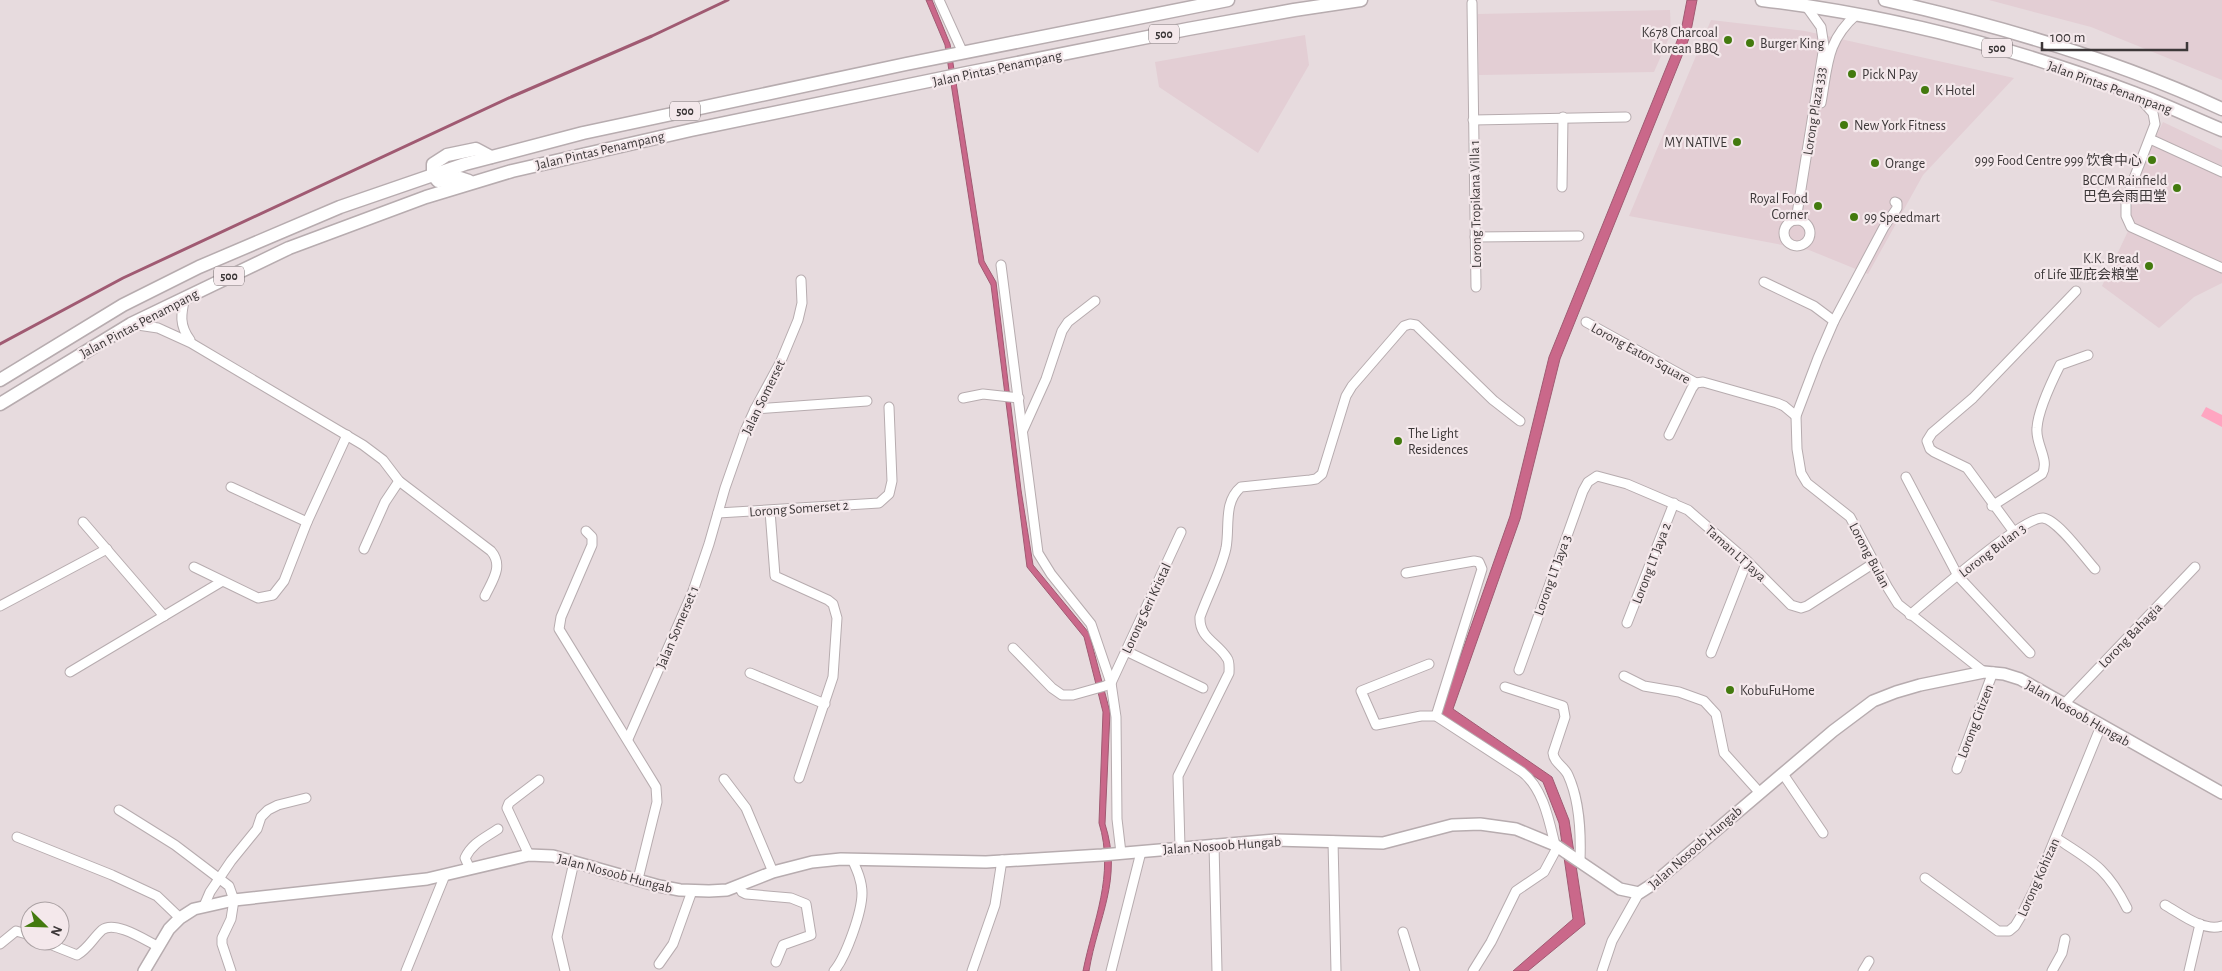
<svg xmlns="http://www.w3.org/2000/svg" width="2222" height="971" viewBox="0 0 2222 971" font-family="'Alegreya Sans','Noto Sans SC',sans-serif">
<rect width="100%" height="100%" fill="#e7dbde"/>
<g fill="#e3ced4">
<polygon points="1989,0 2222,0 2222,80 2091,27"/>
<polygon points="1670,10 1671,33 1654,72 1479,75 1478,14"/>
<polygon points="1711,20 1805,31 2014,78 1923,175 1868,274 1809,250 1629,216"/>
<polygon points="1305,35 1309,65 1258,153 1159,87 1155,62"/>
<polygon points="2163,122 2222,150 2222,283 2194,297 2159,328 2102,286 2130,227 2122,209"/>
</g>
<polygon fill="#ffa5c1" points="2206,407 2222,415 2222,427 2201,416"/>
<g fill="#ca688a" stroke="#a05a72">
<path d="M926 0H932L950 44 984 261 996 282 1021 490 1033 565 1089 633 1110 712 1105 824C1123 880 1098 917 1089 971H1083C1093 921 1115 875 1099 823L1103 712 1084 637 1027 567 991 285 979 263 945 45Z"/>
<polygon points="1687,0 1697,0 1690,36 1560,359 1520,519 1453,709 1552,777 1569,820 1585,924 1528,971 1513,971 1573,919 1559,823 1543,782 1440,714 1510,516 1549,357 1681,31"/>
</g>
<g fill="none" stroke-linecap="round" stroke-linejoin="round">
<polyline stroke="#a05a72" stroke-width="3" points="0,344 123,278 511,97 652,36 728,0"/>
<g stroke="#b7acaf" stroke-width="11">
<g id="minor">
<polyline points="939,0 963,53"/>
<polyline points="1472,3 1476,287"/>
<polyline points="2138,96 2153,113 2155,124 2126,199 2126,216 2131,227 2222,268"/>
<path d="M1821 103C1828 65 1826 41 1857 14"/>
<polyline points="1473,120 1626,117"/>
<polyline points="2150,139 2222,172"/>
<polyline points="1562,187 1563,117"/>
<polyline points="1895,202 1897,203 1897,208 1884,227 1834,321 1818,358 1796,416 1797,449 1801,473 1807,483 1850,517 1888,588 1898,604 1984,672"/>
<polyline points="1796,220 1824,46 1821,27 1806,6"/>
<circle cx="1797" cy="233" r="13"/>
<polyline points="1475,237 1579,236"/>
<polyline points="1001,265 1038,553 1051,574 1091,624 1111,683 1116,717 1117,819 1121,853"/>
<polyline points="1764,282 1814,306 1834,321"/>
<path d="M185 297C181 314 179 325 190 340"/>
<polyline points="1586,322 1696,383"/>
<path d="M131 324 158 328 191 343 363 445 383 460 399 481 491 551C504 566 492 581 485 596"/>
<polyline points="963,398 983,394 1019,398"/>
<polyline points="755,409 867,401"/>
<polyline points="1023,430 1046,379 1062,331 1068,322 1095,301"/>
<polyline points="1669,435 1692,388 1696,383 1703,382 1777,403 1784,406 1796,416"/>
<polyline points="1906,477 1958,576 2030,653"/>
<polyline points="231,487 307,522"/>
<path d="M1992 506 2042 474C2050 460 2035 444 2037 428 2038 411 2052 381 2060 365L2088 355"/>
<polyline points="770,511 775,576 828,600 833,604 837,618 833,677 799,778"/>
<polyline points="718,513 879,503 889,494 892,481 889,407"/>
<polyline points="83,522 164,616"/>
<polyline points="586,531 592,537 592,545 561,617 559,629 656,787 657,802 638,879"/>
<polyline points="2014,532 1967,468 1934,452 1930,449 1927,441 1932,433 1973,398 2076,291"/>
<polyline points="364,549 385,502 399,481"/>
<polyline points="194,567 258,598 273,595 284,581 307,522 347,435"/>
<polyline points="1406,573 1474,561 1479,562 1482,569 1436,716"/>
<polyline points="0,606 107,549"/>
<path d="M1910 615C1929 599 2024 516 2043 518 2058 520 2084 557 2095 569"/>
<polyline points="1627,623 1674,503"/>
<polyline points="1013,648 1052,688 1062,695 1073,695 1105,686 1111,683 1181,532"/>
<polyline points="1126,651 1203,688"/>
<polyline points="1711,653 1747,561"/>
<path d="M1429 664 1361 691 1376 725 1421 716H1436L1522 772C1543 788 1549 820 1555 845"/>
<polyline points="1519,670 1583,491 1588,482 1597,476 1627,484 1688,510 1747,561 1791,605 1801,608 1807,606 1874,563"/>
<polyline points="70,672 221,582"/>
<polyline points="750,673 825,704"/>
<polyline points="1624,676 1644,686 1679,692 1704,701 1716,714 1724,753 1760,793"/>
<path d="M1505 687 1563 706 1565 717 1553 753C1554 763 1564 766 1568 775 1580 801 1581 832 1580 860"/>
<polyline points="2065,703 2195,567"/>
<polyline points="628,739 693,591 709,544 725,488 745,431 755,409 781,361 798,320 802,303 801,280"/>
<polyline points="1957,769 1993,672"/>
<polyline points="1783,774 1823,833"/>
<polyline points="724,779 746,808 773,872"/>
<polyline points="119,810 175,845 229,886 234,900 231,919 222,938 222,944 231,971"/>
<polyline points="17,837 112,875 157,896 180,918"/>
<path d="M2056 838C2093 862 2107 868 2127 908"/>
<polyline points="1333,841 1336,971"/>
<polyline points="1214,844 1217,971"/>
<path d="M1180 847 1178 776 1229 673C1229 669 1230 662 1227 658 1217 642 1199 638 1200 617 1208 594 1221 571 1226 548 1230 527 1223 502 1241 487L1310 480 1316 479 1322 474 1346 396 1352 386 1404 326 1410 324 1416 325 1493 400 1520 421"/>
<polyline points="529,855 507,808 509,803 539,780"/>
<path d="M470 869 465 858C472 843 485 838 498 829"/>
<polyline points="1925,878 1998,931 2009,931 2015,926 2021,916 2034,890 2101,726"/>
<polyline points="739,886 742,892 746,894 791,898 806,904 811,935 783,945 776,962"/>
<path d="M2165 905C2181 914 2203 932 2222 926"/>
<polyline points="204,906 210,892 231,861 257,829 261,817 268,810 278,805 306,798"/>
<polyline points="1403,932 1415,971"/>
<path d="M42 941 77 955C88 949 93 938 102 930 115 920 145 940 157 946"/>
<polyline points="0,944 16,931 30,935"/>
<polyline points="659,964 673,944 692,891"/>
<polyline points="406,971 445,875"/>
<polyline points="565,971 557,937 574,862"/>
<path d="M834 971C846 957 862 912 862 893 862 881 857 870 852 859"/>
<polyline points="972,971 995,905 1002,860"/>
<polyline points="1111,971 1141,852"/>
<polyline points="1473,971 1491,942 1516,891 1544,872 1558,846"/>
<polyline points="1602,971 1612,941 1639,893"/>
<polyline points="1863,971 1869,961"/>
<polyline points="2052,971 2062,953 2065,939"/>
<polyline points="2189,971 2200,924"/>
</g>
</g>
<g stroke="#b7acaf" stroke-width="14">
<polyline id="secondary" points="144,971 169,929 180,918 194,909 234,900 427,879 529,855 553,856 659,886 680,890 709,891 727,890 773,872 812,862 841,859 986,862 1102,855 1275,840 1383,843 1452,825 1480,824 1516,829 1555,845 1620,889 1639,893 1653,884 1833,731 1873,701 1896,692 1920,685 1984,672 2004,674 2020,679 2222,793"/>
</g>
<g stroke="#b7acaf" stroke-width="15">
<g id="primary">
<path d="M1762 0C1889 15 2015 48 2134 93 2164 104 2193 118 2222 130"/>
<path d="M1885 0C2001 26 2114 59 2222 109"/>
<polyline points="469,181 460,178 438,181 433,175 433,164 447,155 476,149 491,157"/>
<polyline points="0,380 123,305 199,267 340,207 465,164 583,133 906,64 1228,0"/>
<polyline points="0,404 131,324 289,248 426,197 512,171 691,130 967,73 1188,29 1294,10 1361,0"/>
</g>
</g>
<use href="#minor" stroke="#fff" stroke-width="9"/>
<use href="#secondary" stroke="#fff" stroke-width="11"/>
<use href="#primary" stroke="#fff" stroke-width="12"/>
</g>
<g fill="#437a0e" stroke="#f4e8eb" stroke-width="2">
<circle cx="1728" cy="40" r="5"/>
<circle cx="1750" cy="43" r="5"/>
<circle cx="1852" cy="74" r="5"/>
<circle cx="1925" cy="90" r="5"/>
<circle cx="1844" cy="125" r="5"/>
<circle cx="1737" cy="142" r="5"/>
<circle cx="2152" cy="160" r="5"/>
<circle cx="1875" cy="163" r="5"/>
<circle cx="2177" cy="188" r="5"/>
<circle cx="1818" cy="206" r="5"/>
<circle cx="1854" cy="217" r="5"/>
<circle cx="2149" cy="266" r="5"/>
<circle cx="1398" cy="441" r="5"/>
<circle cx="1730" cy="690" r="5"/>
</g>
<g text-anchor="middle" stroke-width="4.5" stroke-linejoin="round" paint-order="stroke">
<g fill="#f4e8eb" stroke="#746d6e" stroke-width="1">
<rect x="1149" y="24.5" width="30" height="19" rx="4"/>
<rect x="1982" y="38.5" width="30" height="19" rx="4"/>
<rect x="670" y="101.5" width="30" height="19" rx="4"/>
<rect x="214" y="266.5" width="30" height="19" rx="4"/>
</g>
<g font-size="12" font-weight="bold" fill="#3d3839">
<text x="1164" y="38">500</text>
<text x="1997" y="52">500</text>
<text x="685" y="115">500</text>
<text x="229" y="280">500</text>
</g>
<g font-size="14" fill="#3d3839" stroke="#f4e8eb" text-anchor="start">
<text x="1718" y="37" text-anchor="end">K678 Charcoal<tspan x="1718" dy="16">Korean BBQ</tspan></text>
<text x="1760" y="48">Burger King</text>
<text x="1862" y="79">Pick N Pay</text>
<text x="1935" y="95">K Hotel</text>
<text x="1854" y="130">New York Fitness</text>
<text x="1727" y="147" text-anchor="end">MY NATIVE</text>
<text x="2142" y="165" text-anchor="end">999 Food Centre 999 饮食中心</text>
<text x="1885" y="168">Orange</text>
<text x="2167" y="185" text-anchor="end">BCCM Rainfield<tspan x="2167" dy="16">巴色会雨田堂</tspan></text>
<text x="1808" y="203" text-anchor="end">Royal Food<tspan x="1808" dy="16">Corner</tspan></text>
<text x="1864" y="222">99 Speedmart</text>
<text x="2139" y="263" text-anchor="end">K.K. Bread<tspan x="2139" dy="16">of Life 亚庇会粮堂</tspan></text>
<text x="1408" y="438">The Light<tspan x="1408" dy="16">Residences</tspan></text>
<text x="1740" y="695">KobuFuHome</text>
</g>
<g font-size="14" fill="#3d3839" stroke="#f4e8eb">
<text transform="translate(997 68) rotate(-12)" y="5">Jalan Pintas Penampang</text>
<text transform="translate(2110 87) rotate(20)" y="5">Jalan Pintas Penampang</text>
<text transform="translate(1814 111) rotate(-81)" y="5">Lorong Plaza 333</text>
<text transform="translate(600 150) rotate(-13)" y="5">Jalan Pintas Penampang</text>
<text transform="translate(1475 204) rotate(-91)" y="5">Lorong Tropikana Villa 1</text>
<text transform="translate(139 323) rotate(-28)" y="5">Jalan Pintas Penampang</text>
<text transform="translate(1641 353) rotate(29)" y="5">Lorong Eaton Square</text>
<text transform="translate(763 397) rotate(-64)" y="5">Jalan Somerset</text>
<text transform="translate(799 508) rotate(-4)" y="5">Lorong Somerset 2</text>
<text transform="translate(1992 550) rotate(-37)" y="5">Lorong Bulan 3</text>
<text transform="translate(1736 553) rotate(42)" y="5">Taman LT Jaya</text>
<text transform="translate(1870 555) rotate(62)" y="5">Lorong Bulan</text>
<text transform="translate(1651 563) rotate(-69)" y="5">Lorong LT Jaya 2</text>
<text transform="translate(1552 575) rotate(-70)" y="5">Lorong LT Jaya 3</text>
<text transform="translate(1146 608) rotate(-65)" y="5">Lorong Seri Kristal</text>
<text transform="translate(677 627) rotate(-67)" y="5">Jalan Somerset 1</text>
<text transform="translate(2130 635) rotate(-46)" y="5">Lorong Bahagia</text>
<text transform="translate(2078 713) rotate(30)" y="5">Jalan Nosoob Hungab</text>
<text transform="translate(1975 721) rotate(-69)" y="5">Lorong Citizen</text>
<text transform="translate(1222 845) rotate(-4)" y="5">Jalan Nosoob Hungab</text>
<text transform="translate(1695 847) rotate(-41)" y="5">Jalan Nosoob Hungab</text>
<text transform="translate(615 873) rotate(15)" y="5">Jalan Nosoob Hungab</text>
<text transform="translate(2038 877) rotate(-66)" y="5">Lorong Kohizan</text>
</g>
</g>
<g transform="translate(45 926) rotate(113)"><circle r="24" fill="#f4e8eb" stroke="#aba2a4"/>
<path d="M0-4L9 19L0 12L-9 19Z" fill="#437a0e"/>
<text y="-8" font-size="14" font-weight="bold" text-anchor="middle" fill="#3d3839">N</text>
</g>
<path d="M2042 42v8h145v-8" fill="none" stroke="#3d3839" stroke-width="2.5"/>
<text x="2050" y="42" font-size="15" fill="#3d3839" stroke="#f4e8eb" stroke-width="4" paint-order="stroke">100 m</text>
</svg>
